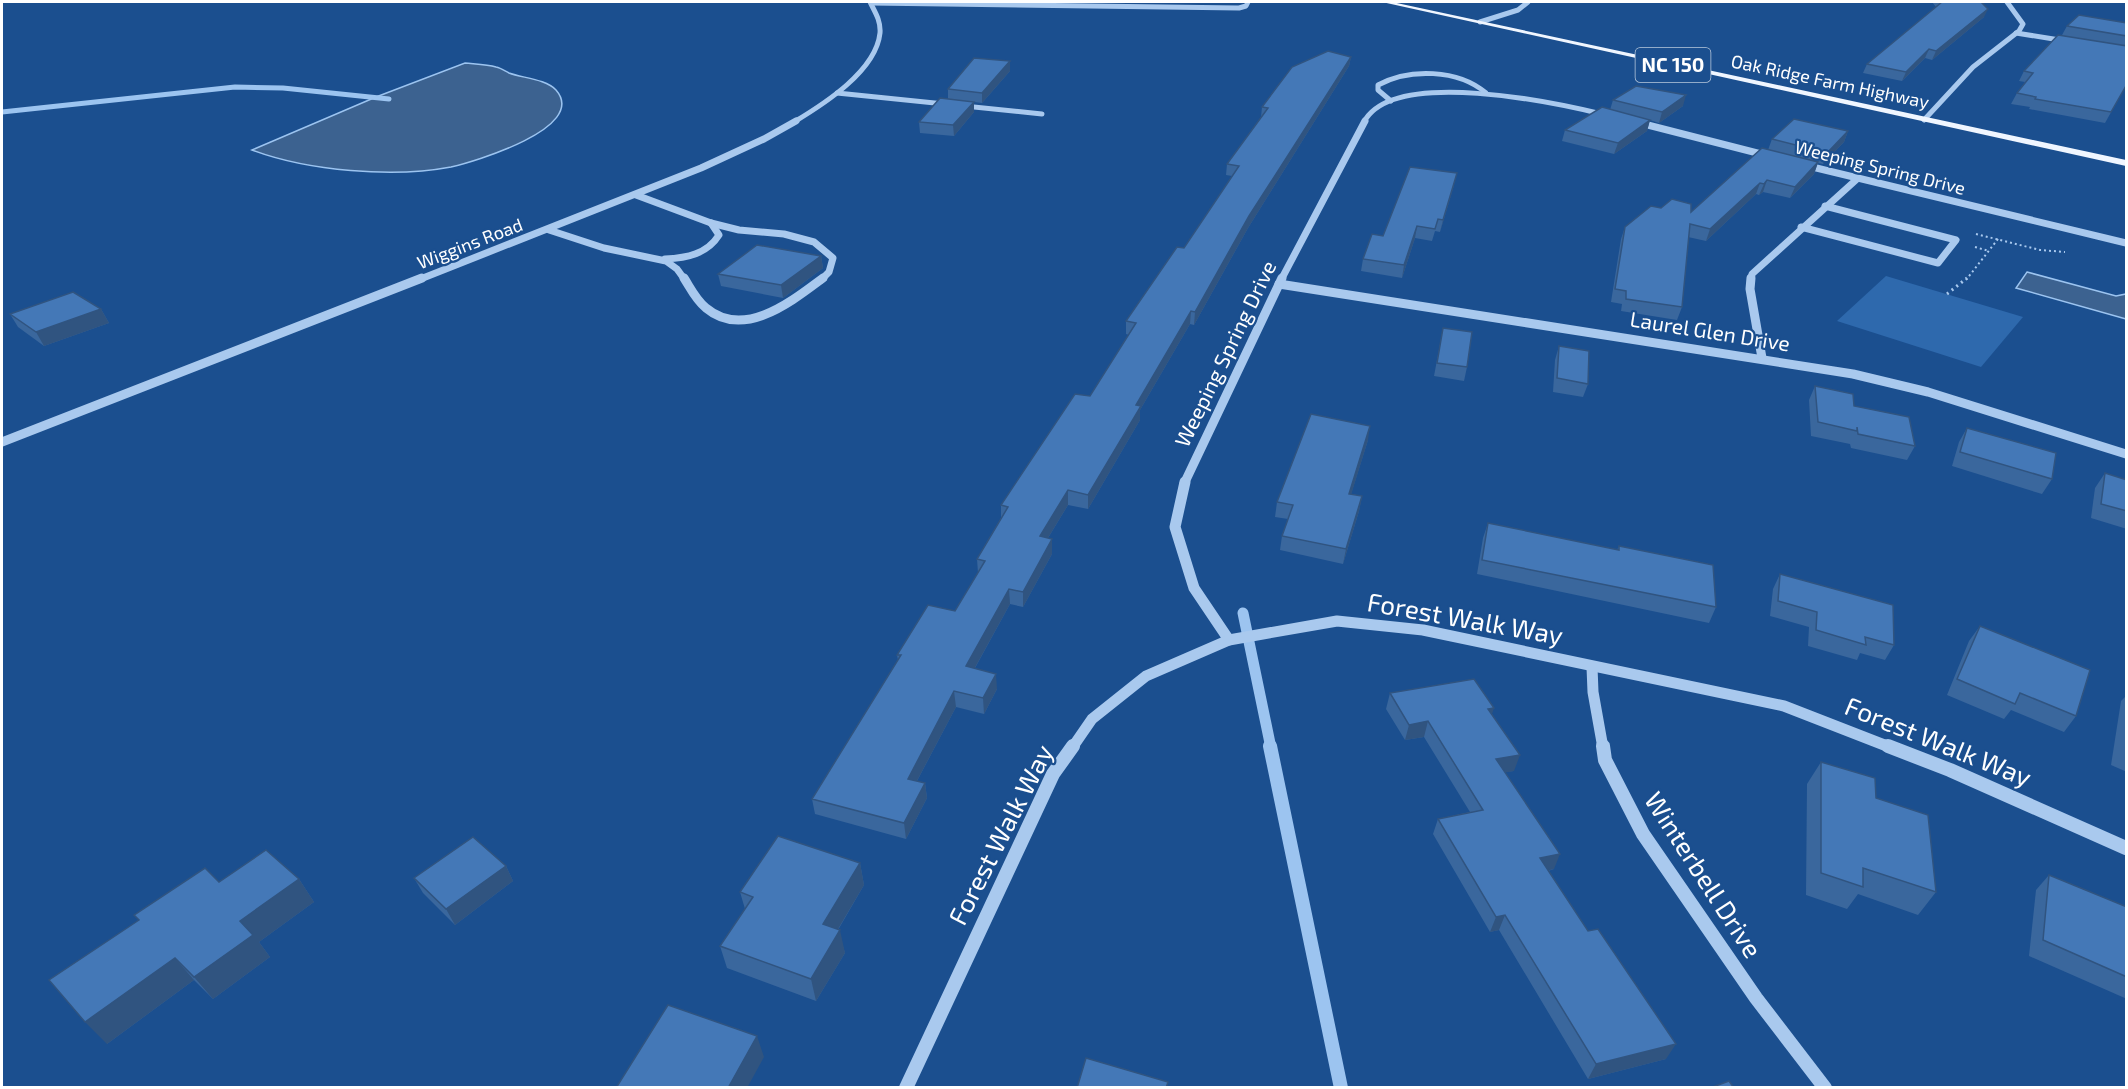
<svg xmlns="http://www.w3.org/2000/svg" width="2128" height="1089" viewBox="0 0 2128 1089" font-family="'Exo 2',sans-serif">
<rect width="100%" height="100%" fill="#1b4f8f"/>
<polygon fill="#2e69ad" points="1886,276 2023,317 1981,367 1837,321"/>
<g fill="#3c6290" stroke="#9cc4f0" stroke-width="1.5">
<path d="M465 63C475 64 487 64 496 67 501 68 505 71 509 73 522 78 546 79 556 90 589 128 473 162 451 167 393 178 308 171 252 150L376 97Z"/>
<polygon points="2027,272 2116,296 2126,294 2126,319 2016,288"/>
</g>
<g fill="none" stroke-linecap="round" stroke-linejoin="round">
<polyline stroke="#9cc4f0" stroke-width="5" points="2,112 235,87 283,88 389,99"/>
<polyline stroke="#9cc4f0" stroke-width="11" points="1243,613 1271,748"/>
<polyline stroke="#9cc4f0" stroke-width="14" points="1270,746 1341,1088"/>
<g stroke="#a9c9ee" stroke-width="2" stroke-dasharray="2 3" stroke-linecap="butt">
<polyline points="1976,234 2040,250 2065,252"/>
<polyline points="1975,247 1989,251"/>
<polyline points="1966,280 1998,239"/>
</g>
<polyline stroke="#a9c9ee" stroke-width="3" stroke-dasharray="2 4" stroke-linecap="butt" points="1947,294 1967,278"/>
<g stroke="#a9c9ee" stroke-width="5">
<polyline points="871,3 1239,8 1246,6 1248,2"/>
<polyline points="1480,22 1518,10 1528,2"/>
<polyline points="2016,33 2066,41"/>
<polyline points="837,93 1042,114"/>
<path d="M1391 101 1378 90V85C1409 68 1458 69 1486 93"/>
<polyline points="1924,120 1973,67 2019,31 2023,24 2007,2"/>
<path d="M794 122C824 104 876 71 880 33 881 21 875 12 870 2"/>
<path d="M1364 122C1393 67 1557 103 1606 115"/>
</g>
<g stroke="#a9c9ee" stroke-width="7">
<polyline points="1636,122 1769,156"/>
<polyline points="1804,165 2126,243"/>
<polyline points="636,195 711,223 739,230 784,234 814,242 833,258 829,272 821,280"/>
<polyline points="1801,227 1938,263 1956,240 1825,206"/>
<polyline points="549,230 604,248 666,261 677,269 685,280"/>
<path d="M665 259C687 258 707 254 719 235L711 223"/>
<polyline points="418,280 701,168 764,139 796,121"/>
<polyline points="1281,280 1365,121"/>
<polyline points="1751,280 1752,274 1857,179"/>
</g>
<g stroke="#a9c9ee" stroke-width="9">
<path d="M684 278C691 289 696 300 706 308 744 340 792 301 823 278"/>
<polyline points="1751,278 1750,289 1762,358"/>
<polyline points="1279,284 1853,374 1928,392 2126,454"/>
<polyline points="2,442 422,278"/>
<polyline points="1184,484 1282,278"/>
</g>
<g stroke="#a9c9ee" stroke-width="11">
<polyline points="1185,482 1175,527 1194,588 1229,640"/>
<polyline points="1592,667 1593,692 1603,748"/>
<polyline points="1072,748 1092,719 1146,676 1229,640 1337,621 1423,630 1784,706 1892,748"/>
</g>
<g stroke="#a9c9ee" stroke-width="14">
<polyline points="1603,746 1605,760 1643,834 1756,998 1825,1088"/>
<polyline points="1888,746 1950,770 2126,848"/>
<polyline points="906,1088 1053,774 1073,746"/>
</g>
<polygon fill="#f0f6ff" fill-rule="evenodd" points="1382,2 1392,2 2126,160 2126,166"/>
</g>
<g fill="#3a679d">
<polygon points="1932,2 1981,2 1984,17 1932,60 1925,58 1902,81 1863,73 1867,64 1936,7"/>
<polygon points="2127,23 2127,84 2105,123 2029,109 2030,107 2011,104 2017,93 2025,82 2019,81 2024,71 2062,35 2067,26"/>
<polygon points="1351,57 1349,66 1248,228 1194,325 1190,324 1140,410 1140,420 1088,509 1068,505 1048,538 1052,554 1023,607 1010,604 975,668 997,689 984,714 956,707 917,781 925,783 927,798 906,839 815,814 812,799 898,660 897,655 955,611 978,573 977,559 1001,518 1001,505 1090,396 1129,335 1126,334 1126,321 1184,248 1232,176 1226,175 1227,164 1261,117 1262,107"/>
<polygon points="1010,61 1010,71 982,103 974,102 974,112 954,136 920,133 919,122 948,99 948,89"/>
<polygon points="1613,100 1683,106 1659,123 1650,120 1647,131 1614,154 1562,141 1565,130 1610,110"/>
<polygon points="1848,131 1844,142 1823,164 1818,163 1814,174 1790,198 1763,192 1759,195 1756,194 1706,241 1688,237 1682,307 1677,320 1621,311 1622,304 1611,302 1621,239 1625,227 1661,208 1691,212 1768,150 1772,139"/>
<polygon points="1454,185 1440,232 1435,231 1432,241 1415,238 1402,278 1361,271 1363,259 1383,236"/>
<polygon points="821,256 823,268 783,298 721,286 718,274"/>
<polygon points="101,309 109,323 44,346 18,327 10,314"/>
<polygon points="1443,328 1467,367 1464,381 1434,376"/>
<polygon points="1559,346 1588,384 1583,397 1553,392 1555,360"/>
<polygon points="1815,386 1854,406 1915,446 1907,460 1851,448 1850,444 1811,436 1809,400"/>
<polygon points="1967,428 2052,479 2042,494 1952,466 1959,442"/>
<polygon points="1368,440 1351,494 1362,496 1359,511 1343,564 1280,550 1282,536 1288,519 1275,517 1277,502"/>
<polygon points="2105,473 2127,480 2127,529 2091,518 2095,488"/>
<polygon points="1488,523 1617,550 1619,546 1716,607 1709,623 1477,574 1483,538"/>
<polygon points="1780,574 1894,645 1885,660 1860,653 1857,660 1808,646 1809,627 1770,616 1773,589"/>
<polygon points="1980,626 2076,716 2064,732 2011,710 2004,719 1947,695 1969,641"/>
<polygon points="1390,693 1492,714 1514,771 1505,772 1554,869 1548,871 1666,1059 1588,1079 1499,930 1490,932 1433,834 1438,819 1470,812 1424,737 1405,740 1386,709"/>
<polygon points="2127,695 2127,772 2111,765 2121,701"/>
<polygon points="1821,762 1876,798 1936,892 1918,915 1858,894 1847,909 1806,895 1807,784"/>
<polygon points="860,863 864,885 838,930 845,953 816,1001 727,968 720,946 745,909 740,892"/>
<polygon points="506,866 513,881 455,925 423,893 414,878"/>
<polygon points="2049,875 2127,907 2127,999 2029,956 2036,890"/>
<polygon points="299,879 314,902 259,942 270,957 213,999 194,980 107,1044 138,920 219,882"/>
</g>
<g fill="#305480">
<polygon points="1988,9 1984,17 1932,60 1936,51"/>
<polygon points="1929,49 1925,58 1902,81 1906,72"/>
<polygon points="1351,57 1349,66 1248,228 1194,325 1195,312 1249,216"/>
<polygon points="1010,61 1010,71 982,103 982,93"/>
<polygon points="1686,95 1683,106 1659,123 1662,112"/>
<polygon points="974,102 974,112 954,136 953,125"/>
<polygon points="1650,120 1647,131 1614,154 1618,143"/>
<polygon points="1848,131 1844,142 1823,164 1827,153"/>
<polygon points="1818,162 1814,174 1790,198 1795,187"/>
<polygon points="1457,173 1454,185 1440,232 1443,220"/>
<polygon points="1767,180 1763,192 1759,195 1764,184"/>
<polygon points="1760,183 1756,194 1706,241 1710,229"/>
<polygon points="1417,226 1415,238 1402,278 1404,265"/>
<polygon points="821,256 823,268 783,298 781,285"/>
<polygon points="101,309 109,323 44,346 36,332"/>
<polygon points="1191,311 1190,324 1140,410 1140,420 1088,509 1088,495 1136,405"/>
<polygon points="1370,426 1368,440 1347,508 1349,494"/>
<polygon points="1068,490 1068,505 1040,551 1040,536"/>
<polygon points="1362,496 1359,511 1343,564 1346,549"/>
<polygon points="1052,539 1052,554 1023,607 1023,592"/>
<polygon points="1009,589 1010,604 967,682 966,666"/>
<polygon points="996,674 997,689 984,714 983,698"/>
<polygon points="954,691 956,707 910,794 908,779"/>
<polygon points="1494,708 1489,723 1488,709"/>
<polygon points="1428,721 1424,737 1405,740 1409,725"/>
<polygon points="1520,755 1514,771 1491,775 1496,759"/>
<polygon points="925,783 927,798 906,839 904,823"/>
<polygon points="1560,854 1554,869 1533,874 1540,858"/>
<polygon points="860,863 864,885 828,946 823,924"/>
<polygon points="506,866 513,881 455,925 446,909"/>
<polygon points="299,879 314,902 259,942 270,957 213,999 194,977 240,921"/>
<polygon points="1505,915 1499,930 1490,932 1496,917"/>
<polygon points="840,930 845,953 816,1001 811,979"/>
<polygon points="175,958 194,980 107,1044 85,1022"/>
<polygon points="757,1036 764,1057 747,1088 728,1088"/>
<polygon points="1676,1044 1666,1059 1588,1079 1596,1064"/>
</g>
<g fill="#4478b7" stroke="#305480" stroke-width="1.5">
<polygon points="1942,2 1981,2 1988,9 1936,51 1929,49 1906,72 1867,64"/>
<polygon points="2079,15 2127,23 2127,36 2067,26"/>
<polygon points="2058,35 2127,46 2127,84 2111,112 2035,99 2036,97 2017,93 2033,73 2024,71"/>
<polygon points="1328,51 1351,57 1249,216 1195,312 1191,311 1136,405 1141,406 1088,495 1068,490 1040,536 1052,539 1023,592 1009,589 966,666 996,674 983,698 954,691 908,779 925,783 904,823 812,799 901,655 897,655 928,605 955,611 985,561 977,559 1008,507 1001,505 1075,394 1090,396 1136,323 1126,321 1177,247 1184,248 1239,166 1227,164 1268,108 1262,107 1292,67"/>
<polygon points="974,58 1010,61 982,93 948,89"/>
<polygon points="1636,86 1686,95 1662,112 1613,100"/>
<polygon points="940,98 974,102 953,125 919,122"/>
<polygon points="1602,107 1650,120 1618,143 1565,130"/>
<polygon points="1794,119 1848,131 1827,153 1772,139"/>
<polygon points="1762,148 1818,162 1795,187 1767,180 1764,184 1760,183 1710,229 1690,224 1682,307 1626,299 1626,291 1615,289 1625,227 1651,206 1661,208 1672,199 1691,204 1691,212"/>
<polygon points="1410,167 1457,173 1443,220 1438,219 1435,229 1417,226 1404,265 1363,259 1372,234 1383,236"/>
<polygon points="757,245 821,256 781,285 718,274"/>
<polygon points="73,292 101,309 36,332 10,314"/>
<polygon points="1443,328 1472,332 1467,367 1437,363"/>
<polygon points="1559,346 1589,351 1588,384 1557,378"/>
<polygon points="1815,386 1853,394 1854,406 1909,417 1915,446 1858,434 1857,427 1857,431 1818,422"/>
<polygon points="1311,414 1370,426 1349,494 1362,496 1346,549 1282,536 1293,505 1277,502"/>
<polygon points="1967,428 2056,453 2052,479 1960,452"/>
<polygon points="2105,473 2127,480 2127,511 2101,504"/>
<polygon points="1488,523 1619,550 1619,546 1713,565 1716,607 1482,560"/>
<polygon points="1780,574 1893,605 1894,645 1865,637 1866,645 1816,630 1817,612 1778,601"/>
<polygon points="1980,626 2090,670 2076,716 2020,693 2015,704 1957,679"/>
<polygon points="1474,679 1494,708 1488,709 1520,755 1496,759 1560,854 1540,858 1588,931 1598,929 1676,1044 1596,1064 1505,915 1496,917 1438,819 1483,810 1428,721 1409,725 1390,693"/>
<polygon points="1821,762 1875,778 1876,798 1928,815 1936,892 1863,868 1863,887 1821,873"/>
<polygon points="778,836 860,863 823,924 840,930 811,979 720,946 753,897 740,892"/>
<polygon points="473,837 506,866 446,909 414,878"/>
<polygon points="266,850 299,879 240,921 253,935 194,977 175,958 85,1022 49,980 139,920 134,915 205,868 219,882"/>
<polygon points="2049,875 2127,907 2127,977 2043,940"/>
<polygon points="668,1005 757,1036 728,1088 616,1088"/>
<polygon points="1086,1058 1168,1082 1166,1088 1077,1088"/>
<polygon points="1729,1081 1734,1088 1710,1088"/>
</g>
<g text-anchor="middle" stroke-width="4.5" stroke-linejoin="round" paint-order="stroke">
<g font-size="18" fill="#fff" stroke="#1b4f8f">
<text transform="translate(1830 82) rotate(12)" y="6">Oak Ridge Farm Highway</text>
<text transform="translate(1880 168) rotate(14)" y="6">Weeping Spring Drive</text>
<text transform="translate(470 244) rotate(-21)" y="6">Wiggins Road</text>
</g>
<rect fill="#1b4f8f" stroke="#bbcadd" stroke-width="1.5" x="1635.5" y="48" width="75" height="34" rx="4.5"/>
<g font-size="20" font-weight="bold" fill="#fff">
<text x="1673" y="72">NC 150</text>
</g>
<g font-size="21" fill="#fff" stroke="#1b4f8f">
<text transform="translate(1710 332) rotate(9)" y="7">Laurel Glen Drive</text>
<text transform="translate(1226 354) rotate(-64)" y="7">Weeping Spring Drive</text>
</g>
<g font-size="26" fill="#fff" stroke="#1b4f8f">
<text transform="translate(1465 619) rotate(10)" y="9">Forest Walk Way</text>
<text transform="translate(1938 742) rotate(22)" y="9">Forest Walk Way</text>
<text transform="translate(1001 835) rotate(-63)" y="9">Forest Walk Way</text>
<text transform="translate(1703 875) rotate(57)" y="9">Winterbell Drive</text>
</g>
</g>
<rect width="2128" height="1089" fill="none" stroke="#ffffff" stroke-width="6"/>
</svg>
